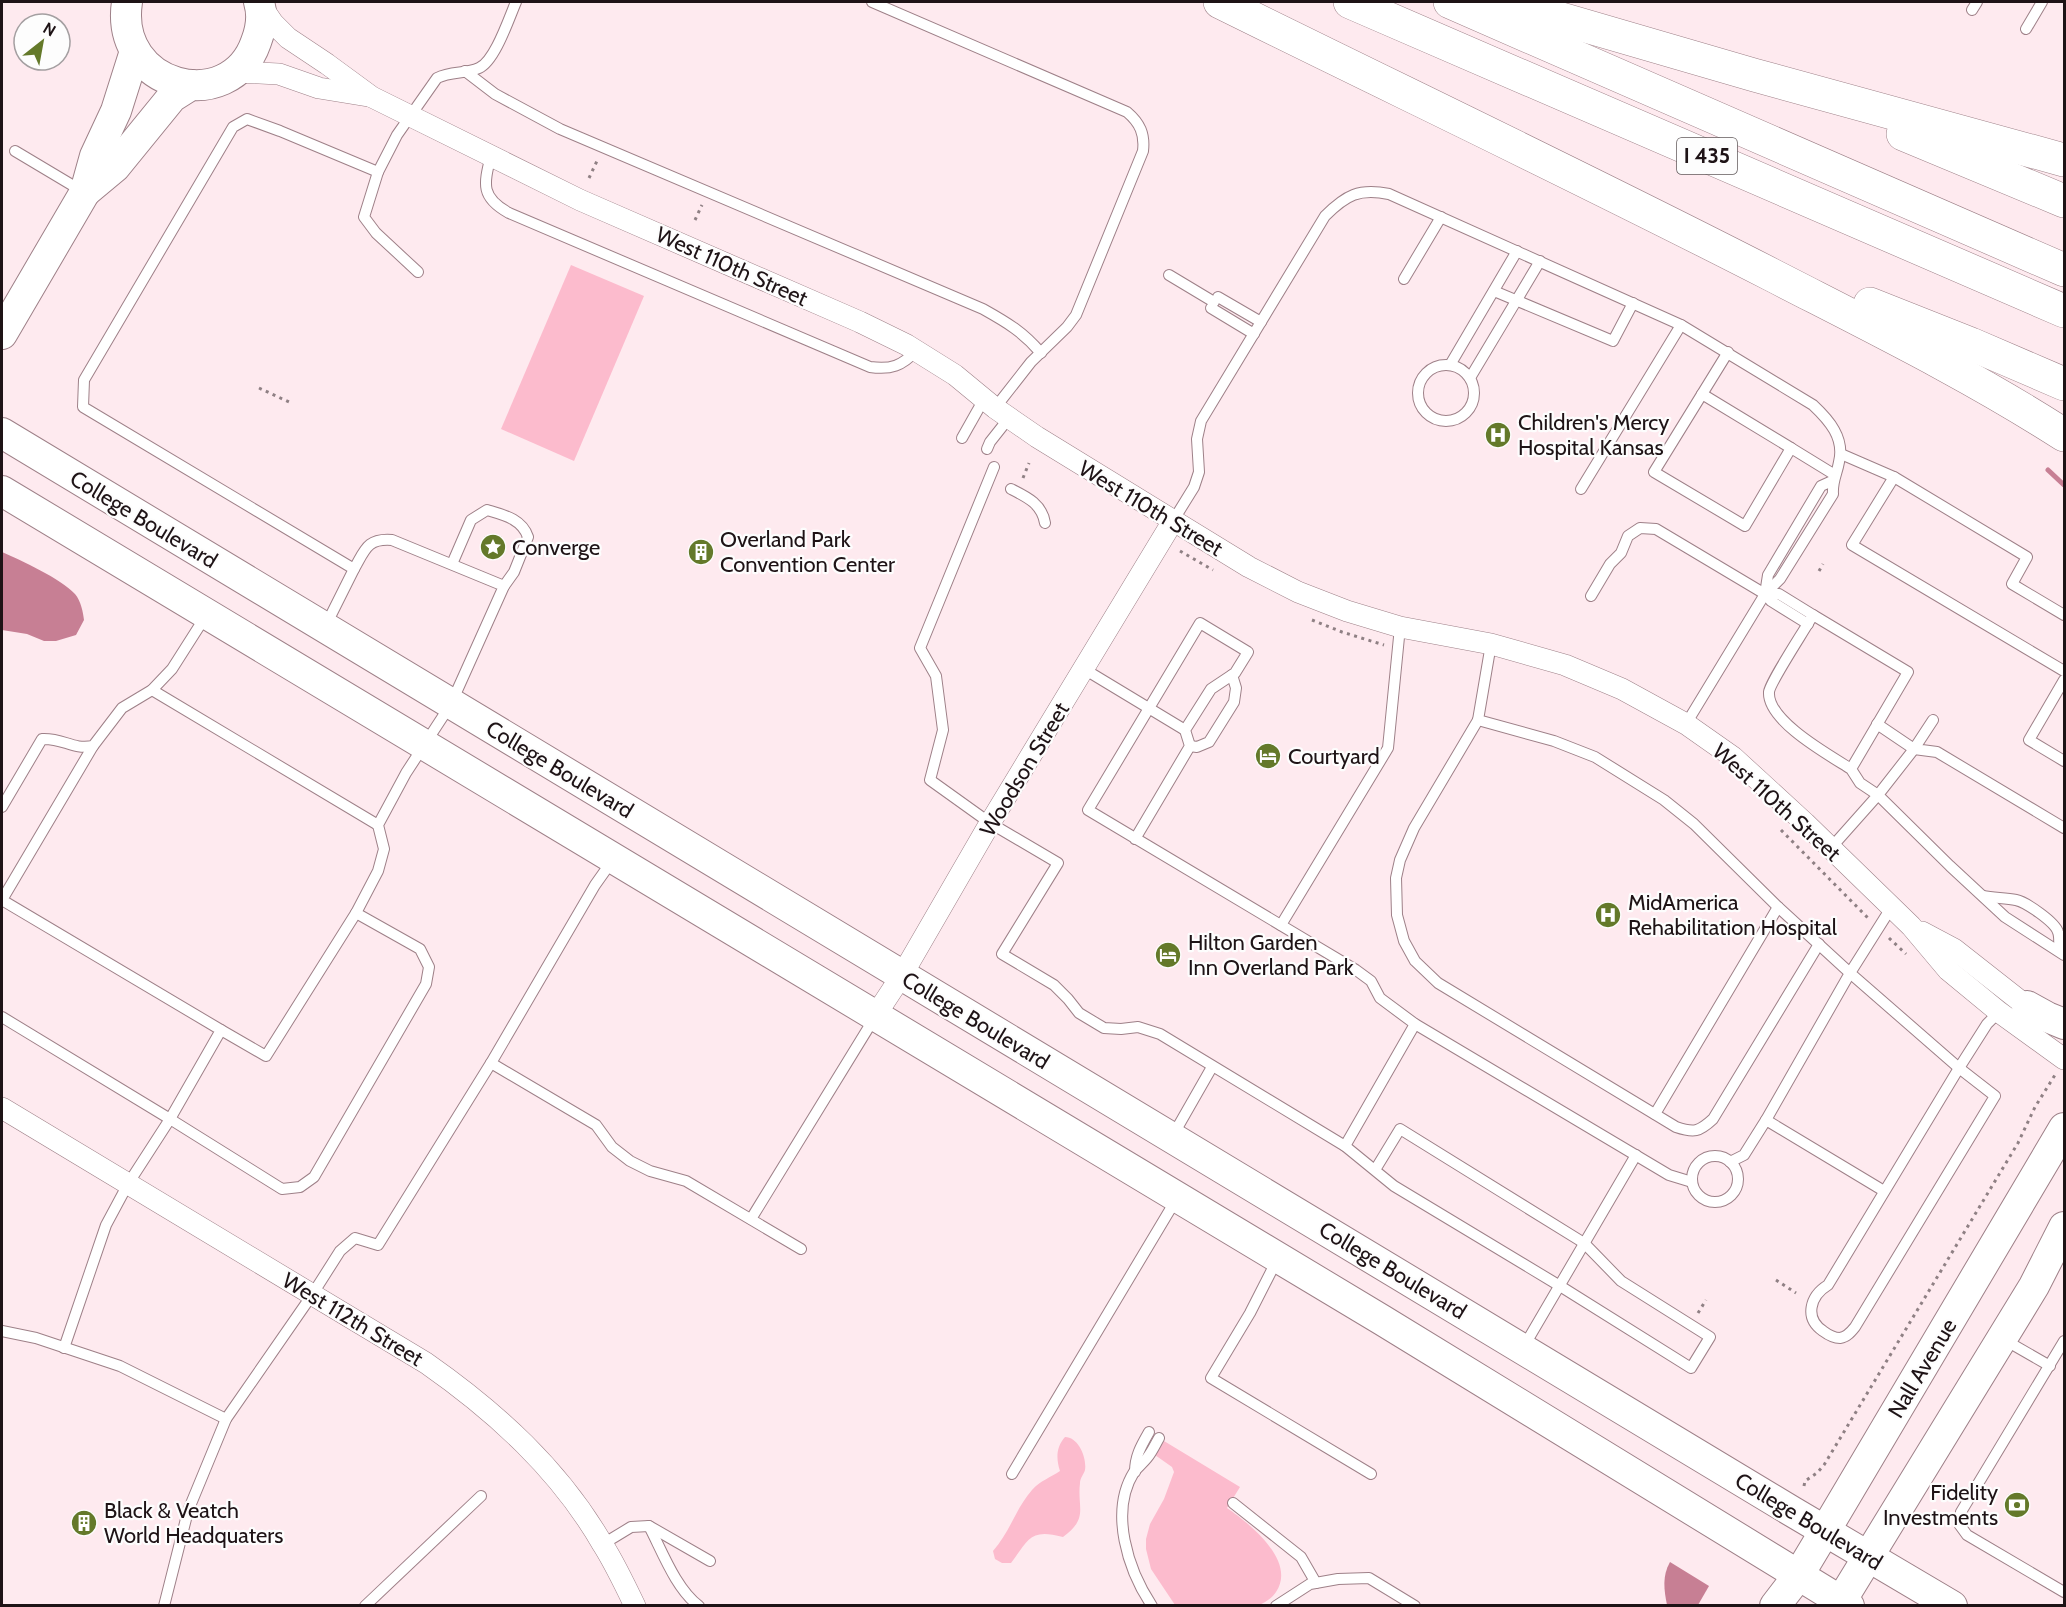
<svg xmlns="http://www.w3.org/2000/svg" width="2066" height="1607" viewBox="0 0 2066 1607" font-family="Cabin,sans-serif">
<rect width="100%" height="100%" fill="#feeaef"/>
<g fill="#fcbbcd">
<polygon points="571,265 644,296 574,461 501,429"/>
<path d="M1065 1437C1078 1437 1087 1457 1085 1470 1084 1474 1080 1478 1080 1483 1077 1508 1089 1518 1063 1537 1030 1528 1029 1539 1011 1563H1002L995 1559 993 1551C1010 1532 1016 1508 1032 1490 1040 1481 1051 1477 1060 1471 1056 1459 1056 1447 1065 1437Z"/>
<path d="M1164 1441 1240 1487 1227 1508C1249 1523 1297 1561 1276 1592 1273 1597 1264 1604 1258 1605 1251 1607 1243 1605 1235 1605 1215 1605 1195 1605 1175 1605L1151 1569 1146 1549V1539L1150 1524 1164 1499 1174 1472 1172 1467 1155 1455Z"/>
</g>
<g fill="#c77f94">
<path d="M2 552C22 561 60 578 75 594 81 601 83 612 84 620L76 635 56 641H44L27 634 2 630Z"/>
<path d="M1670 1562 1709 1586 1698 1605H1667C1664 1590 1662 1576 1670 1562Z"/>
</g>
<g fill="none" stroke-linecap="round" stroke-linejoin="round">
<polyline stroke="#c77f94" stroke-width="5" points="2048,470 2064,485"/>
<g stroke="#9e8088" stroke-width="12">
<g id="lane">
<path d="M872 2 1127 112C1140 123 1145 134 1143 151L1076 315 1067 327 1031 362 995 408"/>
<polyline points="1972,10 1977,2"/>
<polyline points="2026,29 2042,2"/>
<path d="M465 71 495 94 560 129 983 309C1008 323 1023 332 1041 353"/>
<polyline points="15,151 82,191"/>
<path d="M491 155C484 184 480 197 509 213L870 367C891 370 902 366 917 350"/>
<polyline points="378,172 364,217 376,233 418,272"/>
<polyline points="1169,275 1214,302"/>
<polyline points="1404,279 1441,217"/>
<polyline points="1494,291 1613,341 1633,303"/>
<polyline points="1218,297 1261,322"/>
<polyline points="1211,308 1254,334"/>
<polyline points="1728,352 1654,472 1745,526 1791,448 1835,475"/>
<circle cx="1446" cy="393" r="28"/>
<polyline points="1450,365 1517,251"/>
<polyline points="1470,378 1540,261"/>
<polyline points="1702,394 1791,448"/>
<polyline points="962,438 984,399"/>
<polyline points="987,449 990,442 1009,418"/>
<polyline points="1841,454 1894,477 2027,557 2012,584 2064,615"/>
<polyline points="994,467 920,648 936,676 943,730 930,780 990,823 1058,863 1002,954 1054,985 1068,999 1079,1013 1104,1028 1121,1029 1138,1027 1160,1034 1345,1146 1394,1186 1560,1286 1691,1368 1710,1337 1621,1281 1584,1243 1400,1129 1375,1170"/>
<polyline points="1894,477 1852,545 2064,671"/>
<path d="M1011 489C1027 497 1042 504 1045 523"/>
<polyline points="1581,489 1681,325"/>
<path d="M1173 521 1194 487 1199 472 1197 439 1201 421 1325 216C1346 195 1359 188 1389 194L1681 325 1813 405C1829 420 1845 438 1839 462 1837 474 1832 481 1833 494L1780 579 1765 594 1686 724"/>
<path d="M452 564 471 520 487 510C504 515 522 519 528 537L514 572 504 586"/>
<polyline points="1765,594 1768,575 1821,486 1832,481"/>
<polyline points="1765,594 1779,594 1813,615"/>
<polyline points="1591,596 1610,564 1621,553 1628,536 1640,528 1656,529 1765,594 1771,601 1808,624"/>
<path d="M326 625 354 569 83 407 84 380 233 127 247 119 280 131 378 172 397 135 437 78C451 71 466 74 479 68 495 61 509 18 516 2"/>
<polyline points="1491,644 1478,720 1554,741 1595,757 1664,800 1694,824 1778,907 1850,973 1766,1120"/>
<polyline points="1084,669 1185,730"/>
<polyline points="2064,680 2029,740 2064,761"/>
<polyline points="152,690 378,825"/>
<path d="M1478 720 1414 828 1400 860 1396 878 1397 915 1404 941 1415 961 1438 983 1676 1127C1694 1133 1699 1132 1713 1119L1819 944"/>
<polyline points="1933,720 1914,749 1937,752 2064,828"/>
<polyline points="1877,724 1914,749 1878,795 1950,866 2005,917 2064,955"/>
<polyline points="1190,746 1197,747 1209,742 1234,702 1236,688 1232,675"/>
<path d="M2 807 42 739C64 738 72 750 93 746L122 708 152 690 172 669 207 614"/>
<polyline points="1135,839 1190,746 1185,730 1211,689 1235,673 1248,652 1200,623 1088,810 1356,970 1371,981 1380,998 1415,1024 1669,1175 1692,1182"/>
<path d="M1830 849 1878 795 1860 783 1851 769 1908 672 1813 615C1806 628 1770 682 1769 692 1767 721 1829 755 1851 769"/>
<path d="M1983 896C1994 898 2006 898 2016 900 2026 902 2055 922 2058 932 2060 937 2059 945 2059 951"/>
<polyline points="1891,908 1850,973 1959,1068 1987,1024 1999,1012"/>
<polyline points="1281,925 1388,748 1400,627"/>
<polyline points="2,1017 170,1119 221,1030 2,900 93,746"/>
<polyline points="221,1030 266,1056 356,913"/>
<polyline points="491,1063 596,1125 612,1147 630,1161 650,1171 686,1181 801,1249"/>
<path d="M1959 1068 1995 1096 1855 1327C1851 1332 1847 1337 1840 1338 1834 1338 1827 1334 1823 1331 1804 1318 1810 1296 1828 1285Z"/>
<polyline points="1655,1114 1778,907"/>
<polyline points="1172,1137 1212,1067"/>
<polyline points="1345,1146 1415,1024"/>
<circle cx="1715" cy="1179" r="23"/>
<polyline points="1730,1162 1744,1155 1766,1120 1884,1191"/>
<polyline points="751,1219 875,1017"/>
<polyline points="1278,1258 1250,1313 1211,1378 1371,1474"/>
<polyline points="2,1331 36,1338 120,1366 226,1419"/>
<polyline points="2003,1339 2050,1366"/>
<polyline points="2064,1341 1961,1512 1959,1524 1967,1535 2064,1592"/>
<path d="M64 1348 106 1225 128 1184 170 1119 282 1189 300 1187 314 1177 426 984 429 967 420 949 356 913 378 871 384 849 378 825 406 773 451 704 504 586 392 540C367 538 365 550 354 569"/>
<polyline points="1523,1348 1636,1155"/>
<path d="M1135 1472C1135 1456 1141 1446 1149 1432"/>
<polyline points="1012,1474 1177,1198"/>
<polyline points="1233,1503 1301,1557 1316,1583"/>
<path d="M649 1526C662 1551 676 1589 699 1606"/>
<polyline points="603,1544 631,1527 649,1526 710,1561"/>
<polyline points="164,1606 188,1511 226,1419 312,1295 340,1251 355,1238 378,1245 491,1063 595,885 612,861"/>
<polyline points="365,1606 481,1496"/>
<path d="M1152 1606C1128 1570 1109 1512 1134 1472 1138 1467 1143 1463 1147 1458 1152 1452 1155 1445 1159 1438"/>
<polyline points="1276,1606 1310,1584 1338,1579 1369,1578 1415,1606"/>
</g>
</g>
<g stroke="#9e8088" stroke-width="22">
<g id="street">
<polyline points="260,4 273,23 288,38 327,64 372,97 580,200 860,322 907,345 955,375 995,408 1037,437 1249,567 1298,592 1347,611 1400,627 1491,644 1565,665 1622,689 1686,724 1733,757 1805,823 1911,926 1948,970 1999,1012 2064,1059"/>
<polyline points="235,72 279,74 319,88 368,96"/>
<polyline points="1922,932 1954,949 2038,1015"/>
<polyline points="875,1016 902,975 990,823 1173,521"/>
<path d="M2 1108 426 1363C496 1412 560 1470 603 1545 615 1564 625 1585 635 1606"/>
</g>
</g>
<g stroke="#9e8088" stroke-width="32">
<g id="secondary">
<path d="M127 2C114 88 230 117 256 42 261 29 263 15 259 2"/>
<polyline points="85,192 115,167 172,97 191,85"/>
<polyline points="2,334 85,192 95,156 116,111 135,51"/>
<polyline points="2,433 1793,1512 1952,1606"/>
<polyline points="2,491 1382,1320 1849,1606"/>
<polyline points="2027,1006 2047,1017 2064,1024"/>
<polyline points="1775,1606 1798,1576 1825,1531 2064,1128"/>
<polyline points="1838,1606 2034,1286 2064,1227"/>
</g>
</g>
<g stroke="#9e8088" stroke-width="34">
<g id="highway">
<path d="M1220 2C1404 93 1589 181 1772 275 1871 326 1971 375 2064 435"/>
<polyline points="1350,2 2064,311"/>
<polyline points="1450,2 2064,270"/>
<polyline points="1503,2 1754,75 2064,160"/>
<polyline points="1903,134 2064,201"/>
<polyline points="1870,304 1971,344 2064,384"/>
</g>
</g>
<g stroke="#8f8084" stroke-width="3" stroke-dasharray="3 4.5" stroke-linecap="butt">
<polyline points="589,178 597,161"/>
<polyline points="695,220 702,205"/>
<polyline points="259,388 289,402"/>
<polyline points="1023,478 1029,463"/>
<polyline points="1180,551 1213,570"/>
<polyline points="1819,571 1823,564"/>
<polyline points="1312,620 1342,632 1384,645"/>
<polyline points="1781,830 1869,919"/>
<polyline points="1889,938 1906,954"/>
<polyline points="1776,1280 1796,1293"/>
<polyline points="1698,1313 1706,1300"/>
<polyline points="1804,1486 1805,1481 1817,1473 1824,1465 2018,1143 2035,1107 2055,1075"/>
</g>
<use href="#lane" stroke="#fff" stroke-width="10"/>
<use href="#street" stroke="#fff" stroke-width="21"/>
<use href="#secondary" stroke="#fff" stroke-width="30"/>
<use href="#highway" stroke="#fff" stroke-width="33"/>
</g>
<defs>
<g id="hospital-disc" transform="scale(1.35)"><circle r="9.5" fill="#64792a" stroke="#fdfdfd"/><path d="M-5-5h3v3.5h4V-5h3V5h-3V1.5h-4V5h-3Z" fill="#fff"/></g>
<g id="sight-disc" transform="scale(1.35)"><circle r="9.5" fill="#64792a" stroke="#fdfdfd"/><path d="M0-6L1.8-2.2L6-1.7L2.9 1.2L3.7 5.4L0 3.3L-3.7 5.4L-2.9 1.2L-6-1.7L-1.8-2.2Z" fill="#fff"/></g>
<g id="building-disc" transform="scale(1.35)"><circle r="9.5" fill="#64792a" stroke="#fdfdfd"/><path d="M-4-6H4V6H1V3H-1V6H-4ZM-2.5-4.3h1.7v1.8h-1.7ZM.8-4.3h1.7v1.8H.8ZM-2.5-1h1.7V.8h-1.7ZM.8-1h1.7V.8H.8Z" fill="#fff"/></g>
<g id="hotel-disc" transform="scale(1.35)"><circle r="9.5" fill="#64792a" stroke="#fdfdfd"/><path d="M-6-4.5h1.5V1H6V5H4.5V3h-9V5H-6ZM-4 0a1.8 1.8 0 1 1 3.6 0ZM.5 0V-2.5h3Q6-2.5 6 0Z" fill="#fff"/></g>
<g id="bank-disc" transform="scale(1.35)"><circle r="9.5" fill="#64792a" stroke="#fdfdfd"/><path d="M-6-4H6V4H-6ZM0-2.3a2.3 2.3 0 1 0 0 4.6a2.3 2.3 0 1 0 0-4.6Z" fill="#fff"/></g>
</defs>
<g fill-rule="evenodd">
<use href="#hospital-disc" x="1498" y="435"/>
<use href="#sight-disc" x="493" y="547"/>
<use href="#building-disc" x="701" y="552"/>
<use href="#hotel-disc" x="1268" y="756"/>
<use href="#hospital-disc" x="1608" y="915"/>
<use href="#hotel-disc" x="1168" y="955"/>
<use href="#bank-disc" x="2017" y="1505"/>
<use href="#building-disc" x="84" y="1523"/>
</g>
<g text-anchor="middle" stroke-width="4.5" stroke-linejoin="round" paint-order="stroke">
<rect fill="#fdfdfd" stroke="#61595b" stroke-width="1.5" x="1677" y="138" width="60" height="36" rx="4.5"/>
<g font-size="21" font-weight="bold" fill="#1e1316">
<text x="1707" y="163">I 435</text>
</g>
<g font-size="22" fill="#1e1316" stroke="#fdfdfd">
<text transform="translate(732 266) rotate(24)" y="8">West 110th Street</text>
<text transform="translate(1151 508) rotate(31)" y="8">West 110th Street</text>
<text transform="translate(144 519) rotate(31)" y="8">College Boulevard</text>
<text transform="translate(560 769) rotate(31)" y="8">College Boulevard</text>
<text transform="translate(1024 769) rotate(-59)" y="8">Woodson Street</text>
<text transform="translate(1777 802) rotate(42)" y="8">West 110th Street</text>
<text transform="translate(976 1020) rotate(31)" y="8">College Boulevard</text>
<text transform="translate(1393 1270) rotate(31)" y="8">College Boulevard</text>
<text transform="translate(353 1319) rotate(31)" y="8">West 112th Street</text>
<text transform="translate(1922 1368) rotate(-59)" y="8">Nall Avenue</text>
<text transform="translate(1809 1521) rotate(31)" y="8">College Boulevard</text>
</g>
<g font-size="22" fill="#1e1316" stroke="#fdfdfd" text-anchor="start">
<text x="1518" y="430">Children's Mercy<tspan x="1518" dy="25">Hospital Kansas</tspan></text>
<text x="720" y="547">Overland Park<tspan x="720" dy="25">Convention Center</tspan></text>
<text x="512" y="555">Converge</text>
<text x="1288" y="764">Courtyard</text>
<text x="1628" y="910">MidAmerica<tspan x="1628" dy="25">Rehabilitation Hospital</tspan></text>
<text x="1188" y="950">Hilton Garden<tspan x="1188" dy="25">Inn Overland Park</tspan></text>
<text x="1998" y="1500" text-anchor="end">Fidelity<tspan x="1998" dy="25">Investments</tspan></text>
<text x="104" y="1518">Black &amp; Veatch<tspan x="104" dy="25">World Headquaters</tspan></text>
</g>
</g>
<rect width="2066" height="1607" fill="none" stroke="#1e1316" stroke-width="6"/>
<g transform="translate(42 42) rotate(31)"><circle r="28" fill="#fdfdfd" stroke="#a49fa1" stroke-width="1.5"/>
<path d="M0-4.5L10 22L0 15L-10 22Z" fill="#64792a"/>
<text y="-9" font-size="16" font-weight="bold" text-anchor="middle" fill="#1e1316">N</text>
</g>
</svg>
